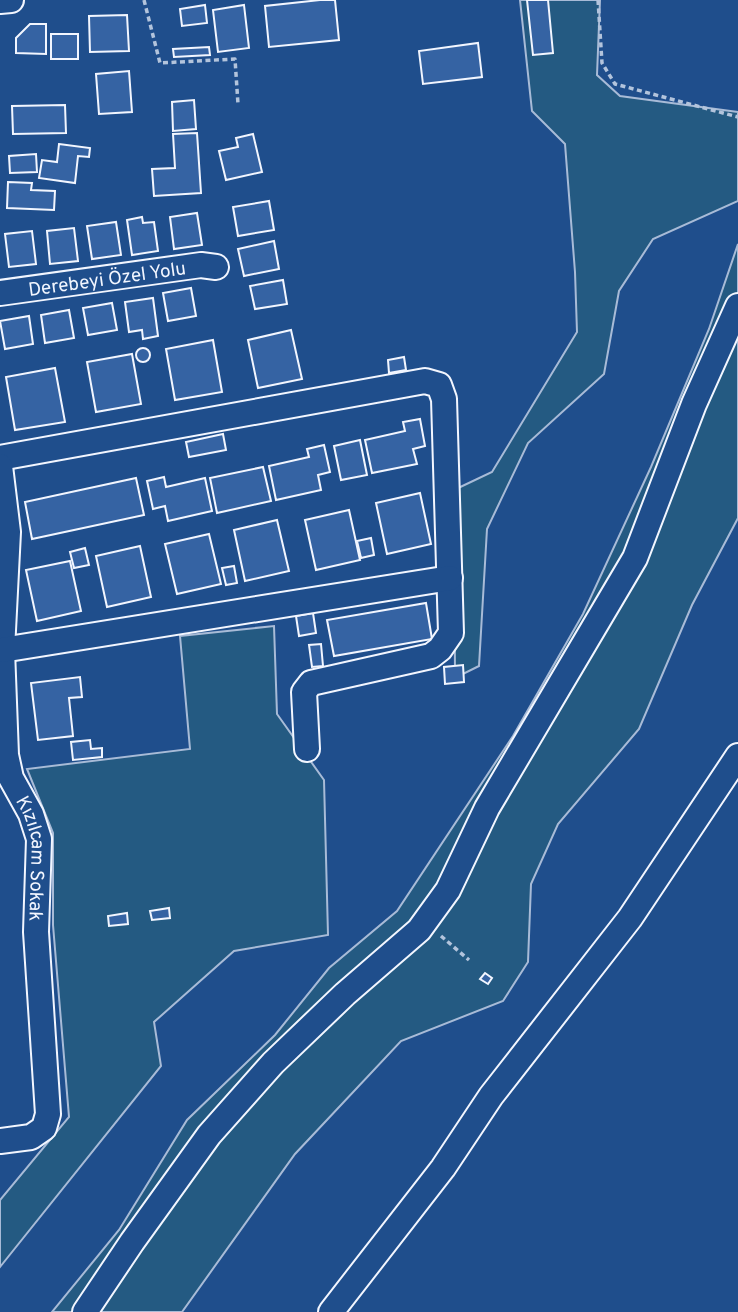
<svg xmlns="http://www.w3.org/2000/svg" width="738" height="1312" viewBox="0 0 738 1312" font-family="Overpass,sans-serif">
<rect width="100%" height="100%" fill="#1f4e8c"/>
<g fill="#245a82" stroke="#a8bbd7" stroke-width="2">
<polygon points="520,0 600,0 597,75 620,96 738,112 738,201 653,239 619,291 604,374 528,443 487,529 479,666 455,678 454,490 492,472 577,332 575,272 565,144 532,111"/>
<polygon points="738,244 738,518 692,605 639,729 558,824 531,884 528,962 503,1001 401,1041 295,1154 182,1312 52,1312 119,1230 187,1120 275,1035 329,968 397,911 513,736 583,614 651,467 709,329"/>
<polygon points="274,626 277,714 324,780 328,935 234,951 154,1022 161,1066 0,1267 0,1200 69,1117 53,925 53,833 27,769 190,749 180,636"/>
</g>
<g fill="#3563a3" stroke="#f2f6ff" stroke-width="2">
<polygon points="320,0 335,0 339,40 269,47 265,6"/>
<polygon points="527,0 548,0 553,53 533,55"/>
<polygon points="205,5 207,23 182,26 180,9"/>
<polygon points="244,5 249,48 218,52 213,10"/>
<polygon points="127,15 129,51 90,52 89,16"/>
<polygon points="30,24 46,24 46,54 16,53 16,38"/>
<rect x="51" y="34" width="27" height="25"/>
<polygon points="478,43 482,77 423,84 419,51"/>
<polygon points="209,47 210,55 174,57 173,49"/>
<polygon points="129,71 132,112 99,114 96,74"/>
<polygon points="194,100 196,129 173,131 172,102"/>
<polygon points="65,105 66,133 13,134 12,106"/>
<polygon points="197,133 201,193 154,196 152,169 175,168 173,134"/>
<polygon points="253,134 262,172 226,180 219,151 238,147 236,138"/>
<polygon points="59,144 90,148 89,157 78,156 75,183 39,178 42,160 57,162"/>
<polygon points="36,154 37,172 10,173 9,156"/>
<polygon points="8,182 32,183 31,190 55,191 54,210 7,208"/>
<polygon points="269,201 274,230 238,236 233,207"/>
<polygon points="197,213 202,245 174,249 170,217"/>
<polygon points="142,217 143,223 154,222 158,251 132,255 127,220"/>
<polygon points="116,222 121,255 92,259 87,226"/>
<polygon points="74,228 78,261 50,264 47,231"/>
<polygon points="32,231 36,264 9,267 5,234"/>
<polygon points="274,241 279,269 244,276 238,249"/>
<polygon points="283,280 287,304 255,309 250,286"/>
<polygon points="191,288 196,316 168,321 163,293"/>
<polygon points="153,298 158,336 143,339 142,330 129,332 125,302"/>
<polygon points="112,303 117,330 88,335 83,308"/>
<polygon points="69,310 74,338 45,343 41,315"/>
<polygon points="29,316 33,344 5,349 0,321"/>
<polygon points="291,330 302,379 258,388 248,340"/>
<polygon points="213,340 222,392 175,400 166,349"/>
<circle cx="143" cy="355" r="7"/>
<polygon points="132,354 141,404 96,412 87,362"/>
<polygon points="404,357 406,370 389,373 388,360"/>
<polygon points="55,368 65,422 15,430 6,377"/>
<polygon points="420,419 425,446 413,449 417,464 372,473 365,440 405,431 403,422"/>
<polygon points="223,434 226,450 189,457 186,442"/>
<polygon points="360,440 367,475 341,480 334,446"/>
<polygon points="324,445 330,472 318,475 321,490 276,500 269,466 309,457 307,449"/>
<polygon points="263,467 271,501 217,513 210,478"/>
<polygon points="164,477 166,487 205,478 212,511 168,521 165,506 153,509 147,481"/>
<polygon points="136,478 144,515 32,539 25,502"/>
<polygon points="420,493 431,544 387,554 376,503"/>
<polygon points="349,510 360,560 316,570 305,520"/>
<polygon points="277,520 289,571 245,581 234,530"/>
<polygon points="209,534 221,584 177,594 165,544"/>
<polygon points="371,538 374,555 361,558 357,541"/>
<polygon points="140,546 151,597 107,607 96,556"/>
<polygon points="85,548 89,565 74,568 70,552"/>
<polygon points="70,561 81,611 37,621 26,570"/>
<polygon points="234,566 237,583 226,585 222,568"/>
<polygon points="426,603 432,639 334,656 327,620"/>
<polygon points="313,613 316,633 299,636 296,616"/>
<polygon points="321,644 323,666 312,667 309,645"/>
<polygon points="463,665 464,682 445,684 444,667"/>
<polygon points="80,677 82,697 69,698 73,736 38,740 31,683"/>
<polygon points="90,740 91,749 102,748 102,757 73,760 71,742"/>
<polygon points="169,908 170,918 152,920 150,911"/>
<polygon points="127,913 128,924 109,926 108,916"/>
<polygon points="485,973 492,978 488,984 480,979"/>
</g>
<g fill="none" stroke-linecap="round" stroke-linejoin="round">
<g stroke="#f2f6ff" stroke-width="28">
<g id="minor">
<polyline points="0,1 11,0"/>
<path id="s1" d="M0 293 201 265 216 267"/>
<polyline points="0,458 425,381 439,385 444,399 451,633 440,649 431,656 311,683 304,692 307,749"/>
<path id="s2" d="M0 466 8 532 2 650 6 755 11 778 31 814 39 839 36 932 48 1114 44 1128 31 1137 0 1141"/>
<polyline points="2,650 450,578"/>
<polyline points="85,1312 132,1242 209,1135 273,1063 345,994 419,930 448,890 487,808 635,558 694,404 738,306"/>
<polyline points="331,1312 443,1168 491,1096 630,918 738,756"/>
</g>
</g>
<g stroke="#b3c4dc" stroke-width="3.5" stroke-dasharray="5 3.5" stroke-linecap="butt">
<polyline points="144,0 160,63 235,59 238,104"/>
<polyline points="598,0 602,63 615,84 738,117"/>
<polyline points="441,936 469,960"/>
</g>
<use href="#minor" stroke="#1f4e8c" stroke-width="24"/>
</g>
<g text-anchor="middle" stroke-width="5" stroke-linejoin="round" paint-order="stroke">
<g font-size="19" fill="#f2f6ff" stroke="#1f4e8c">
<text dy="7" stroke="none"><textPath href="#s1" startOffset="108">Derebeyi Özel Yolu</textPath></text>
<text dy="7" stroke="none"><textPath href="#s2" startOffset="399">Kızılcam Sokak</textPath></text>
</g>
</g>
</svg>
